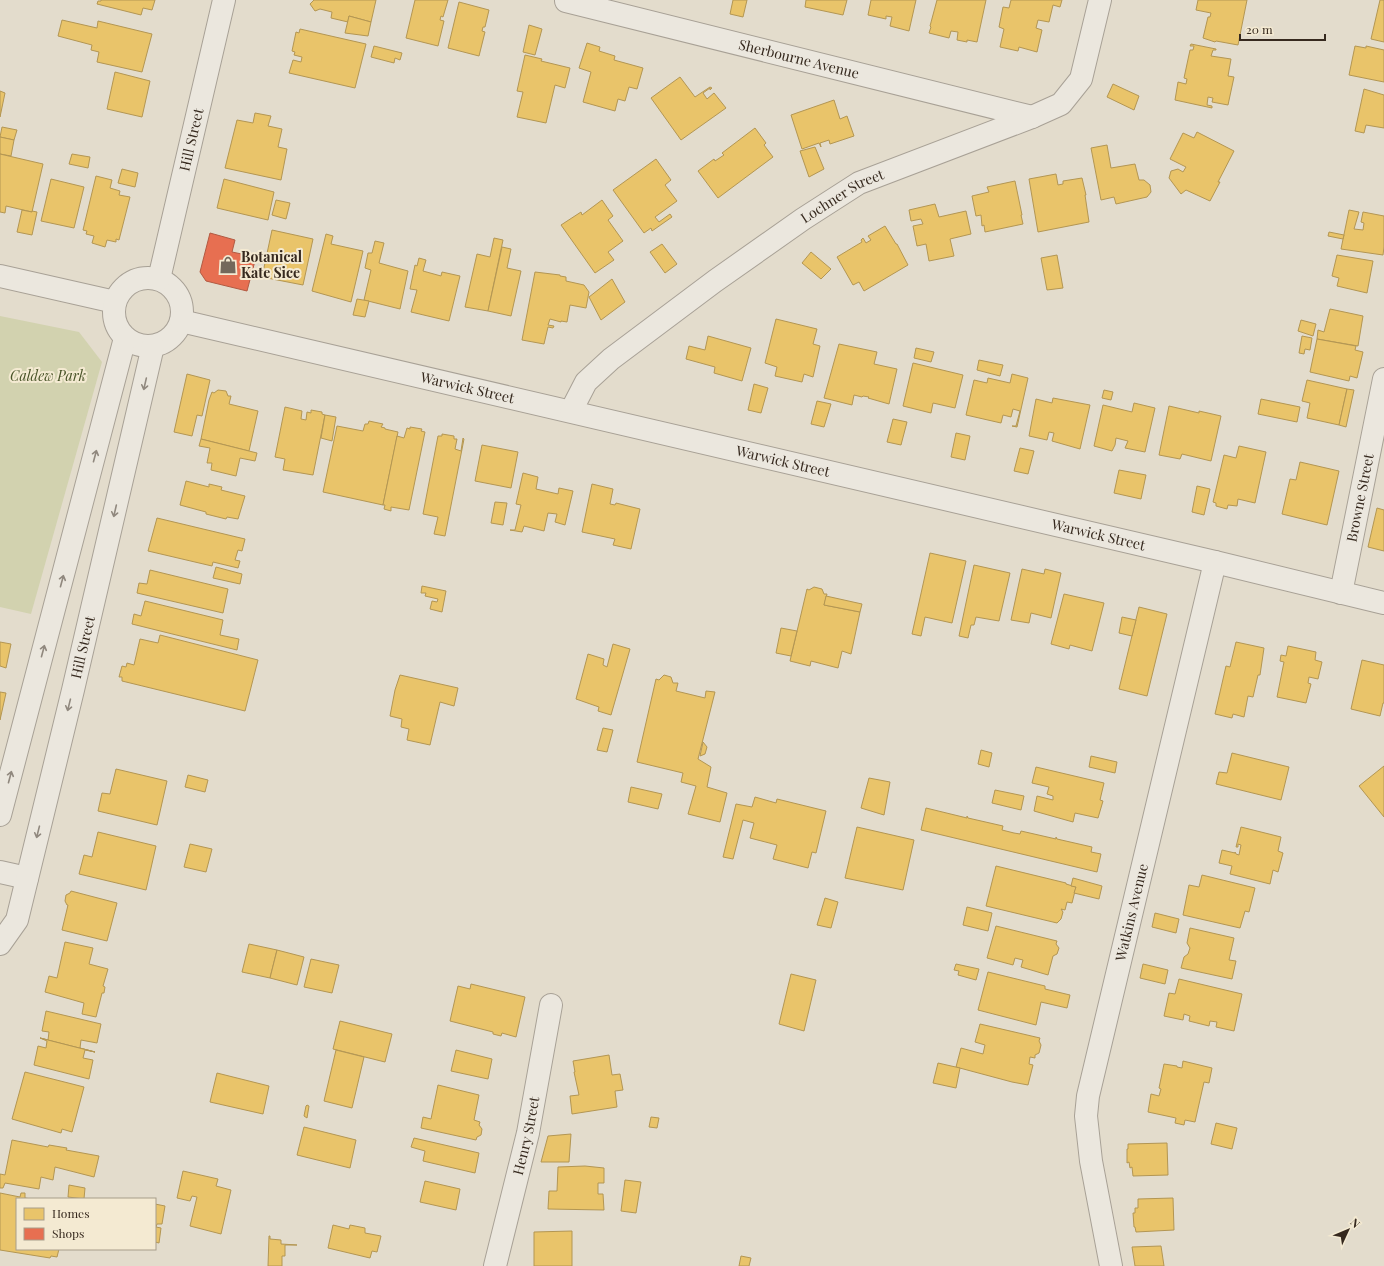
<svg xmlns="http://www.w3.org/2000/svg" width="1384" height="1266" viewBox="0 0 1384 1266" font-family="'Playfair Display',serif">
<rect width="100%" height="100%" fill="#e3dccc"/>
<polygon fill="#d2d2af" points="0,316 79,332 102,362 31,614 0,607"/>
<g fill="#e9c46a" stroke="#b39653">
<polygon points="101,0 155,0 152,10 143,8 141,15 97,4 98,1 101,1"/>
<polygon points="314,0 376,0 371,22 349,16 348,22 331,18 332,12 320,9 315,11 310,4"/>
<polygon points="415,0 448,0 443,17 441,16 440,20 444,21 438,46 406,38"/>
<polygon points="733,0 747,0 743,17 730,14"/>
<polygon points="806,0 847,0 843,15 805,7"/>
<polygon points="871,0 916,0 909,31 890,26 892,17 886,16 886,19 868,15"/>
<polygon points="937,0 986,0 977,42 967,40 967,42 957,40 958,32 951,31 949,38 929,33 931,27 930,26"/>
<polygon points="1011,0 1062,0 1060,7 1053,5 1049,22 1038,20 1036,28 1042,30 1037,52 1019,47 1018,51 1000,47 1004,29 999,27 1003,7 1009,8"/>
<polygon points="1198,0 1247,0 1238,45 1216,41 1215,42 1203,38 1208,17 1210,17 1211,13 1196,10"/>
<polygon points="1380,0 1384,0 1384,42 1371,39"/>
<polygon points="459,2 489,10 485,27 483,27 482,31 485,32 479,56 448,48"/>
<polygon points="349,16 371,22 368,36 345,33"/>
<polygon points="62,20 97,28 98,21 152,34 142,72 97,62 99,52 91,50 92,45 58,36"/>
<polygon points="529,25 542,29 535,55 523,52"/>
<polygon points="300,29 366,44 355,88 289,73 293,60 301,62 302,57 294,55 295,52 292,51 296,32 299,33"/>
<polygon points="587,43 600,47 599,51 615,56 614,60 643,68 637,89 629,87 625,101 618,99 615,111 583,102 591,72 579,68"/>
<polygon points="1191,44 1216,49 1216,50 1213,50 1211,56 1231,59 1228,76 1234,77 1228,105 1212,102 1213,98 1208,97 1207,105 1212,106 1212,108 1175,100 1178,82 1186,84 1187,79 1184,78 1190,50 1193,50 1194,46 1190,46"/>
<polygon points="374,46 402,53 400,60 395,58 394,63 371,57"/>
<polygon points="1355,46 1366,48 1366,46 1384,50 1384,82 1349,75"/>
<polygon points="525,55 542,59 541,61 570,68 565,88 555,85 546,123 517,117 523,92 517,91"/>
<polygon points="115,72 150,81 142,117 107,109"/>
<polygon points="680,77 695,97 710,87 712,88 710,90 710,88 703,93 707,99 714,93 726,108 681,140 651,98"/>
<polygon points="1113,84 1139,96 1134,110 1107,97"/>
<polygon points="1364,89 1384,95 1384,128 1366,125 1364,133 1355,131"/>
<polygon points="0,91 5,93 0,117"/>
<polygon points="834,100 840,119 847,116 854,136 830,144 829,140 820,143 821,147 819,143 802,149 791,115"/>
<polygon points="255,113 271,116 268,126 282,129 278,147 287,149 281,180 225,168 237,120 253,123"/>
<polygon points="2,127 17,130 14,140 0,137"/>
<polygon points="755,128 766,143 764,145 773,157 718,198 698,171 714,159 715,161 724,155 722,153"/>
<polygon points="1197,132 1234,151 1218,182 1220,182 1210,201 1186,190 1181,194 1169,178 1171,171 1178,169 1183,172 1186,167 1170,159 1183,133 1194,138"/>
<polygon points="0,137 14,140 11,156 0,154"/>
<polygon points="1107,145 1111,168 1135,164 1139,180 1144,180 1150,185 1151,192 1147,197 1116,204 1114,197 1101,200 1091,148"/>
<polygon points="815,147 824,169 809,177 800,151"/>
<polygon points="0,154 43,164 32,212 6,206 5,213 0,212"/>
<polygon points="72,154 90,157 88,168 69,164"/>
<polygon points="656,159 671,180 665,185 677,201 655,217 659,222 670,214 672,217 652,231 651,228 644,233 613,190"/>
<polygon points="122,169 138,173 135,187 118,183"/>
<polygon points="1056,174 1058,185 1063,184 1063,181 1082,178 1086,195 1085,195 1089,222 1038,232 1029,179"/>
<polygon points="96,176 112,180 110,188 120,191 119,195 130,197 119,240 116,239 116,242 107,240 105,247 92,243 94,236 86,234 87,231 83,230"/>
<polygon points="51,179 84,187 74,228 41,221"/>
<polygon points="224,179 274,192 268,220 217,208"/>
<polygon points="1015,181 1022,215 1021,215 1023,224 985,232 984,225 982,226 981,215 976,216 972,196 989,192 987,187"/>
<polygon points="276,200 290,203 286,219 272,215"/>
<polygon points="602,200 613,216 608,220 623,241 608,252 614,260 595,273 561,225 581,212 582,215"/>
<polygon points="935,204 939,217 966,211 971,234 950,239 954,256 929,261 926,244 917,246 913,226 923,224 921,219 911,221 909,210"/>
<polygon points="22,210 32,212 32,211 37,212 32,235 17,232"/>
<polygon points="1349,210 1359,212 1354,229 1363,230 1364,223 1361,222 1363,212 1384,216 1384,247 1383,255 1341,249"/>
<polygon points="885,226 896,244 897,244 908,265 864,291 859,282 853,285 837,257 862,242 861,240 863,238 866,243 871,240 868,236"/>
<polygon points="272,230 313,239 303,285 262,277"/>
<polygon points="1329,232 1344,235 1343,239 1328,236"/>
<polygon points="326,234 333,236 331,244 363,251 351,302 312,291"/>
<polygon points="494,238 503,240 488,311 465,307 477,254 490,257"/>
<polygon points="375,241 384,243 379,263 408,271 400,309 364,300 371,270 365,268 368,253 372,253"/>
<polygon points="662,244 677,264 665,273 650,252"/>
<polygon points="502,247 511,249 507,268 521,271 511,316 488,311"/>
<polygon points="811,252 831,269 821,279 802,263"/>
<polygon points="1057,255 1063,288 1047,290 1041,258"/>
<polygon points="1337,255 1373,261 1367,293 1337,286 1339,278 1332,276"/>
<polygon points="419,258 426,260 423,271 441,276 442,272 460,276 449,321 411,312 417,290 410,289 415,265 417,266"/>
<polygon points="535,272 560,275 560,276 566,277 566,281 584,285 589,292 586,308 570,305 567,322 561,321 561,322 550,319 548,325 554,326 553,328 548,327 544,344 522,340"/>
<polygon points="612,279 625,302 601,320 589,297"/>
<polygon points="357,299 369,301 365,317 353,315"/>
<polygon points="1330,309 1363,316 1358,346 1317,339 1318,330 1324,332"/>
<polygon points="776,319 817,329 813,344 820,346 813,377 804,374 802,382 775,376 777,367 765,363"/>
<polygon points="1301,320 1316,324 1313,336 1298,331"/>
<polygon points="708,336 751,348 742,381 714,373 715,367 686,359 689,346 705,350"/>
<polygon points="1302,336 1312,338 1310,350 1305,349 1304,354 1299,353"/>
<polygon points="1317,339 1356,346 1355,350 1363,352 1357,378 1350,376 1349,381 1310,372"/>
<polygon points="839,344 877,352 874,364 897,369 889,404 868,398 869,397 863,396 862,397 854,395 852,405 824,398"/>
<polygon points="916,348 934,352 931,362 914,358"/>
<polygon points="979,360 1003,365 1000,376 977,370"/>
<polygon points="913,363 963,375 955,408 933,403 931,413 903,406"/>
<polygon points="187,374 210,380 202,416 197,415 192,436 174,432"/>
<polygon points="1012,374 1028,378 1017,427 1012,426 1016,426 1020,411 1013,409 1011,417 1003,415 1001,423 966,415 974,380 987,383 988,378 1010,383"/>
<polygon points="1307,380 1347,389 1339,425 1307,418 1310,403 1302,401"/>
<polygon points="754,384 768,388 761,413 748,410"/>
<polygon points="1347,389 1354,390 1346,427 1339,425"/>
<polygon points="218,390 226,391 228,396 231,396 229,404 258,411 249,451 201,439 209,400 212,392 214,393"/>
<polygon points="1104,390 1113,392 1111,400 1102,398"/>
<polygon points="1053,398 1090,405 1080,449 1052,441 1054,433 1049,432 1047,440 1029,436 1036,399 1052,403"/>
<polygon points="1261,399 1300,407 1297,422 1258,414"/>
<polygon points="817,401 831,404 824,427 811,424"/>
<polygon points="1134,403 1155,408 1145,452 1125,448 1128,441 1116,438 1115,445 1112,451 1094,446 1103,405 1132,412"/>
<polygon points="1169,406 1199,413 1199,411 1221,416 1211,461 1182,454 1180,459 1159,455"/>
<polygon points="285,407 302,411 301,419 306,420 307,412 311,413 311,410 322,412 322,414 325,415 313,475 283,470 285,459 275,457"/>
<polygon points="325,415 336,417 332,441 321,438"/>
<polygon points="893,419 907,422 901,445 887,442"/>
<polygon points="369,421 383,424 381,427 385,428 385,429 398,432 383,505 323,492 337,426 363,431 365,424 368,424"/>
<polygon points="410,427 422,429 421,431 425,432 409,510 391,507 391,511 384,509 385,505 383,505 397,436 404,438 407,428 410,429"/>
<polygon points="956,433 970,436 965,460 951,457"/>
<polygon points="442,434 454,436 454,439 457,439 455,449 461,451 463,438 464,439 445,536 434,534 438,517 423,514 438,436 442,436"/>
<polygon points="201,439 257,453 255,461 240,458 236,476 211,470 212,463 207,463 210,448 199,446"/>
<polygon points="482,445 518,452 511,488 475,481"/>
<polygon points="1239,446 1266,452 1255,503 1238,499 1237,506 1228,505 1227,509 1216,506 1216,503 1213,502 1224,455 1236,458"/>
<polygon points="1020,448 1034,451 1028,474 1014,471"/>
<polygon points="1300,462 1339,471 1327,525 1282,514 1290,479 1296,480"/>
<polygon points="1119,470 1146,475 1141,499 1114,493"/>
<polygon points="523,473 538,477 536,489 558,494 559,488 573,491 565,525 555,522 557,514 548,513 544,531 524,526 522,532 510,530 515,530 521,505 516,504"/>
<polygon points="186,481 209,487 209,484 222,487 221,490 245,496 238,519 227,517 226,519 206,514 206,512 180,505"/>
<polygon points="592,484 613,489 610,504 615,505 616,503 640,509 631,549 613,545 615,539 582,532"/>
<polygon points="1197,486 1210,489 1204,515 1192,512"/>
<polygon points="495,502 507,503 503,525 491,523"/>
<polygon points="1377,508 1384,510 1384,551 1368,547"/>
<polygon points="157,518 245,539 242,551 238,550 235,560 240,561 238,568 213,562 212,566 148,551"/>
<polygon points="930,553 966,561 952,623 925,617 921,636 912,634"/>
<polygon points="974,565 1010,573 999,621 976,617 974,625 971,625 968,638 959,636"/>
<polygon points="216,567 242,574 240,584 213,578"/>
<polygon points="1022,569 1044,574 1045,569 1061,573 1051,618 1031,613 1029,623 1011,620"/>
<polygon points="150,570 228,589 223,613 137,593 139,583 147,584"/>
<polygon points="422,586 446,591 442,612 430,609 432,601 437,602 438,599 425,596 426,593 421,593"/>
<polygon points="814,587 822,589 824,594 827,594 824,605 860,612 851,654 842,651 838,668 811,661 810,666 790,661 807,589 809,590"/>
<polygon points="1064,594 1104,603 1092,651 1070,645 1069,649 1051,644"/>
<polygon points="826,596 862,604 860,612 824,605"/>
<polygon points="145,601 223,620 220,635 239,639 237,650 132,624 134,614 141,616"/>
<polygon points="1139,607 1167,614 1147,696 1119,689"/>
<polygon points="1122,617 1136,620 1132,636 1119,633"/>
<polygon points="781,628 797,631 791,656 776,653"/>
<polygon points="160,635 258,660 245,711 122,681 122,677 119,677 122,666 126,667 127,663 134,665 140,639 158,643"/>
<polygon points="0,642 11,644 6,668 0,666"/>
<polygon points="1236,642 1264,648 1260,675 1258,675 1253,697 1248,696 1244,717 1233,714 1232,718 1215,714 1226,666 1230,667"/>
<polygon points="613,644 630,649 611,715 598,711 599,707 576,699 588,654 604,659 603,665 607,667"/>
<polygon points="1288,646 1316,652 1315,660 1322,662 1318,679 1309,677 1308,683 1311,684 1306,703 1277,697 1284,662 1280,661 1281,655 1286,656"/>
<polygon points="1362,660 1384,665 1384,703 1383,703 1380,716 1351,709"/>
<polygon points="400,675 458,688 454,706 440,702 430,745 407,740 409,729 401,727 402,719 390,716 395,690"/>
<polygon points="664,675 671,677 673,683 678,683 676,691 705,698 706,691 715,692 698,759 711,767 707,787 727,793 720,822 688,814 696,786 681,782 683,773 637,762 656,679 659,680"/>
<polygon points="0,692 6,693 0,720"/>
<polygon points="603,728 613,730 607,752 597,750"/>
<polygon points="703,742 707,747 705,754 700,756"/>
<polygon points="981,750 992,753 989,767 978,764"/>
<polygon points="1232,753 1289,767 1281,800 1216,784 1219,772 1227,773"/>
<polygon points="1091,756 1117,762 1115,773 1089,767"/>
<polygon points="1384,766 1384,817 1359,786"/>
<polygon points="1036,767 1104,783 1100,800 1103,801 1098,818 1075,813 1073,822 1034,811 1037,796 1053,800 1053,796 1047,794 1049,787 1032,783"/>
<polygon points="116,769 167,781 157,825 98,811 102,793 110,794"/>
<polygon points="188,775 208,780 205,792 185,787"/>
<polygon points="869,778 890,782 884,815 861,808"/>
<polygon points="631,787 662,794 658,809 628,802"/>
<polygon points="995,790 1024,796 1021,810 992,803"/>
<polygon points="755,797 776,803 777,799 826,811 816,853 812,852 808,868 773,859 777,845 750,838 754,823 743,820 733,859 723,857 736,804 752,807"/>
<polygon points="926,808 967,818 967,816 968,818 1003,826 1002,830 1014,833 1020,834 1021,831 1056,839 1056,837 1057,839 1092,847 1091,852 1101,854 1097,872 921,830"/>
<polygon points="857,827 914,840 903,890 845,878"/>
<polygon points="1241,827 1281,837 1278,851 1283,853 1278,872 1273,870 1270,884 1230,874 1232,866 1219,863 1222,850 1235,853 1235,852 1236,854 1239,855 1241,845 1238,844 1238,847 1236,847"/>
<polygon points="98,832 156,846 146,890 79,874 84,855 92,857"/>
<polygon points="190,844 212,849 206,872 184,867"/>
<polygon points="996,866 1066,883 1066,884 1076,887 1072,903 1067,902 1065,910 1061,909 1063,912 1061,919 1057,923 986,906"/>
<polygon points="1202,875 1255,888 1249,912 1245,911 1240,928 1183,915 1189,885 1199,887"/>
<polygon points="1073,878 1102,886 1099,899 1074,893 1076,887 1071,886"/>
<polygon points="71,891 117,903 107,941 62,930 68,905 67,905 65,901 66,895 70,893"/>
<polygon points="825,898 838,902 831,928 817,925"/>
<polygon points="967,907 992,913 988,931 963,925"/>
<polygon points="1155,913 1179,919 1176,933 1152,927"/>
<polygon points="996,926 1057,941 1056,944 1059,948 1057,954 1053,956 1048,975 1021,967 1023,960 1015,958 1013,965 987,958"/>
<polygon points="1190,928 1234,938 1229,960 1236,961 1232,979 1181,968 1184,957 1188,954 1190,948 1187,943"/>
<polygon points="65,942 93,948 89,964 108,969 103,986 105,987 104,993 102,993 96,1017 82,1014 84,1003 45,992 49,976 57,978"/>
<polygon points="249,944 277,950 270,978 242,972"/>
<polygon points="277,950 304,957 297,985 270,978"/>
<polygon points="311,959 339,965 332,993 304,987"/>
<polygon points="956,964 979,969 976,980 958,975 959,971 954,970"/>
<polygon points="1143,964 1168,970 1165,984 1140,978"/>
<polygon points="988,972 1045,986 1045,989 1070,995 1067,1008 1041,1002 1036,1025 978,1010"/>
<polygon points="791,974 816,980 804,1031 779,1024"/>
<polygon points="1179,979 1242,994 1234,1031 1216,1027 1217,1022 1210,1021 1209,1026 1189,1021 1190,1016 1184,1014 1183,1020 1164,1016 1169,993 1175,994"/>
<polygon points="471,984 525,997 516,1037 502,1033 501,1036 493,1034 493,1032 450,1021 458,986 470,989"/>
<polygon points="46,1011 101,1024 97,1043 81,1040 80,1048 95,1052 40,1038 48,1040 49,1032 42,1031"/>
<polygon points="340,1021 392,1034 385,1062 333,1049"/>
<polygon points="980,1024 1040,1038 1039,1041 1041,1045 1039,1053 1035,1055 1035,1058 1030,1057 1029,1064 1033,1065 1028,1085 1012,1082 956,1067 961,1048 983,1054 985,1045 975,1042"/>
<polygon points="40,1038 95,1052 85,1050 83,1058 93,1060 89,1079 34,1065 38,1046 46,1048 47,1041"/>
<polygon points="336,1050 364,1057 352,1108 324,1101"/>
<polygon points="456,1050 492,1059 488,1079 451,1071"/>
<polygon points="609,1055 612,1075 620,1074 623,1090 615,1091 617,1107 572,1114 570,1096 579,1095 574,1072 575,1072 573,1061"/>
<polygon points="1183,1061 1212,1068 1209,1083 1204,1082 1195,1122 1185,1120 1184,1125 1175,1123 1176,1118 1148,1112 1151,1094 1159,1096 1161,1089 1159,1088 1164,1064 1177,1066 1177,1067 1182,1068"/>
<polygon points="938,1063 960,1068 956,1088 933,1083"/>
<polygon points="25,1072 84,1087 72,1132 62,1129 61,1133 12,1119"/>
<polygon points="217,1073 269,1086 263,1114 210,1102"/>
<polygon points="438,1085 479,1095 474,1120 480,1122 479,1125 482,1129 481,1135 477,1137 476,1140 421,1128 423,1117 431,1119"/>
<polygon points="307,1105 309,1106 307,1118 304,1116 306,1106"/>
<polygon points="651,1117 659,1118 657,1128 649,1127"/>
<polygon points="1216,1123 1237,1128 1232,1149 1211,1144"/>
<polygon points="304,1127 356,1140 350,1168 297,1155"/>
<polygon points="571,1134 569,1162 541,1162 548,1136"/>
<polygon points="414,1138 479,1153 475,1173 423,1161 425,1151 411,1147"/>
<polygon points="12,1140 48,1147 49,1145 67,1148 66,1150 99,1156 94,1177 55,1167 53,1180 41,1177 39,1189 5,1183 3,1188 0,1188 0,1174 5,1175"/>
<polygon points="1167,1143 1168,1175 1133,1176 1132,1167 1130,1168 1129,1162 1127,1163 1127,1149 1128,1149 1128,1144"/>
<polygon points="585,1166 604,1168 604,1183 598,1183 598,1194 603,1194 604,1210 548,1209 549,1191 557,1191 558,1167"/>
<polygon points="183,1171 218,1179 216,1186 231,1190 221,1234 190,1226 197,1197 192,1196 190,1201 177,1198"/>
<polygon points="625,1180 641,1182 636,1213 621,1211"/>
<polygon points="425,1181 460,1189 456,1210 420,1202"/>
<polygon points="69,1185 85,1188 84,1199 68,1197"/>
<polygon points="0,1193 20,1197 21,1193 25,1193 25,1198 31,1199 17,1199 17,1249 59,1249 57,1257 51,1256 50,1258 0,1250"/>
<polygon points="1173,1198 1174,1230 1136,1232 1135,1227 1134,1227 1133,1213 1135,1213 1135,1208 1138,1208 1138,1199"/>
<polygon points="155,1204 165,1206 162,1224 157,1224 156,1227 161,1228 159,1243 155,1242"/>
<polygon points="333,1225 349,1229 350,1225 365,1228 365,1233 381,1236 377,1252 372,1251 370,1258 328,1248"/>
<polygon points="572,1231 572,1266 534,1266 534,1232"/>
<polygon points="269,1236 270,1236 270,1239 281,1240 281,1244 297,1245 285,1245 285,1256 282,1256 282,1266 268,1266"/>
<polygon points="1161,1246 1164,1266 1135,1266 1132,1247"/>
<polygon points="741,1256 751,1258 749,1266 739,1266"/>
</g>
<polygon fill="#e76f51" stroke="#b25a42" points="210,233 235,240 232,252 256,257 247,291 206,281 200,272"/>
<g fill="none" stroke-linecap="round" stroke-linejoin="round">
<g stroke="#a8a196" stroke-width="24">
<g id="minor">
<path id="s1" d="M566 1 1032 117"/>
<polyline points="0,276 115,302"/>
<circle cx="148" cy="312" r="34"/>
<path id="s2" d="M159 279 224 0"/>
<path id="s3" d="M181 321 1215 562 1384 603"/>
<path id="s4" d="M571 411 586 382 611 359 715 281 803 219 859 183 1032 117 1061 104 1081 79 1100 0"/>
<path id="s5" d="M1341 593 1384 379"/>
<polyline points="0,815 125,338"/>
<polyline points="0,872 27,878"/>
<path id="s6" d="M0 944 17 920 73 690 153 346"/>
<path id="s7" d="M495 1266 528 1133 551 1005"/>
<path id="s8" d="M1111 1266 1091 1161 1086 1116 1088 1096 1215 562"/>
</g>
</g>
<use href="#minor" stroke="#ebe7de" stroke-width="22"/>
</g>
<defs><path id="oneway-shaft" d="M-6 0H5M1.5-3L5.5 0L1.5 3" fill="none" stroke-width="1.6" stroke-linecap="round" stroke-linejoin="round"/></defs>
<g stroke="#90887e">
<use href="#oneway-shaft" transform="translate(145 384) rotate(103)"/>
<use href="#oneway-shaft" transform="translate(95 456) rotate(-75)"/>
<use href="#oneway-shaft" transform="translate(115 511) rotate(103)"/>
<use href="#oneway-shaft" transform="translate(62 581) rotate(-75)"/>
<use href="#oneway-shaft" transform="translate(43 651) rotate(-75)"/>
<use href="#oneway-shaft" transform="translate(69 705) rotate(104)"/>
<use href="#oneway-shaft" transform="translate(10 777) rotate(-75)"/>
<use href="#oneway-shaft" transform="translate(38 832) rotate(104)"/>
</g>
<defs>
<g id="shop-bare" transform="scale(1.38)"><path d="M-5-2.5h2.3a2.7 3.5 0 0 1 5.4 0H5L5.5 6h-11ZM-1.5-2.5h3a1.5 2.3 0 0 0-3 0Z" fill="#73685b" stroke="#f4ead2" stroke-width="2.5" paint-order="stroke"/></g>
</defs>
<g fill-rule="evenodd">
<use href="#shop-bare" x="228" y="265"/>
</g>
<g text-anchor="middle" stroke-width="4" stroke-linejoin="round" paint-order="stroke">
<g font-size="14" fill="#36291e" stroke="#f4ead2">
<text dy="5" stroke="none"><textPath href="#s1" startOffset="240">Sherbourne Avenue</textPath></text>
<text dy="5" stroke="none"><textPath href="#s2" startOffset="143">Hill Street</textPath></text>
<text dy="5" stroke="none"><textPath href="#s4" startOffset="350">Lochner Street</textPath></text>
<text dy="5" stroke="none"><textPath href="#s3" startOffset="294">Warwick Street</textPath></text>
<text dy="5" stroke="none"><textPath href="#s3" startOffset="618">Warwick Street</textPath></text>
<text dy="5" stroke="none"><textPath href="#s5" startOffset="97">Browne Street</textPath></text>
<text dy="5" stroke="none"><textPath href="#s3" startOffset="942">Warwick Street</textPath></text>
<text dy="5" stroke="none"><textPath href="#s6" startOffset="310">Hill Street</textPath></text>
<text dy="5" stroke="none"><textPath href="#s8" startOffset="361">Watkins Avenue</textPath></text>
<text dy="5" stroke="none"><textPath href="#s7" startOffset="134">Henry Street</textPath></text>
</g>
<g font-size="14" font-weight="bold" fill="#36291e" stroke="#f4ead2" text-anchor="start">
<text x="241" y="262">Botanical<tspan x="241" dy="16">Kate Sice</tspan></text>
</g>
<g font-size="14" font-style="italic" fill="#475226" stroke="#f4ead2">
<text x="48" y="381">Caldew Park</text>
</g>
</g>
<rect x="16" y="1198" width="140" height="52" fill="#f4ead2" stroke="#a89d8a"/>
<rect x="24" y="1208" width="20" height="12" fill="#e9c46a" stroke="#a89d8a"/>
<text x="52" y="1218" font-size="12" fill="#36291e">Homes</text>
<rect x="24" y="1228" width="20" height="12" fill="#e76f51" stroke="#a89d8a"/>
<text x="52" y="1238" font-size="12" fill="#36291e">Shops</text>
<g transform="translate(1348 1230) rotate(46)" stroke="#f4ead2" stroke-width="3" paint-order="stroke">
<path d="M0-3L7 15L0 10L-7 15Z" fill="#36291e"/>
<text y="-6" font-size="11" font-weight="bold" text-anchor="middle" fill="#36291e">N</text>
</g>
<path d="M1240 34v6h85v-6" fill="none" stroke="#36291e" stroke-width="2"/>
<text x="1246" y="34" font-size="12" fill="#36291e" stroke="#f4ead2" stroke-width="3" paint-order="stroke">20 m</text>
</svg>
